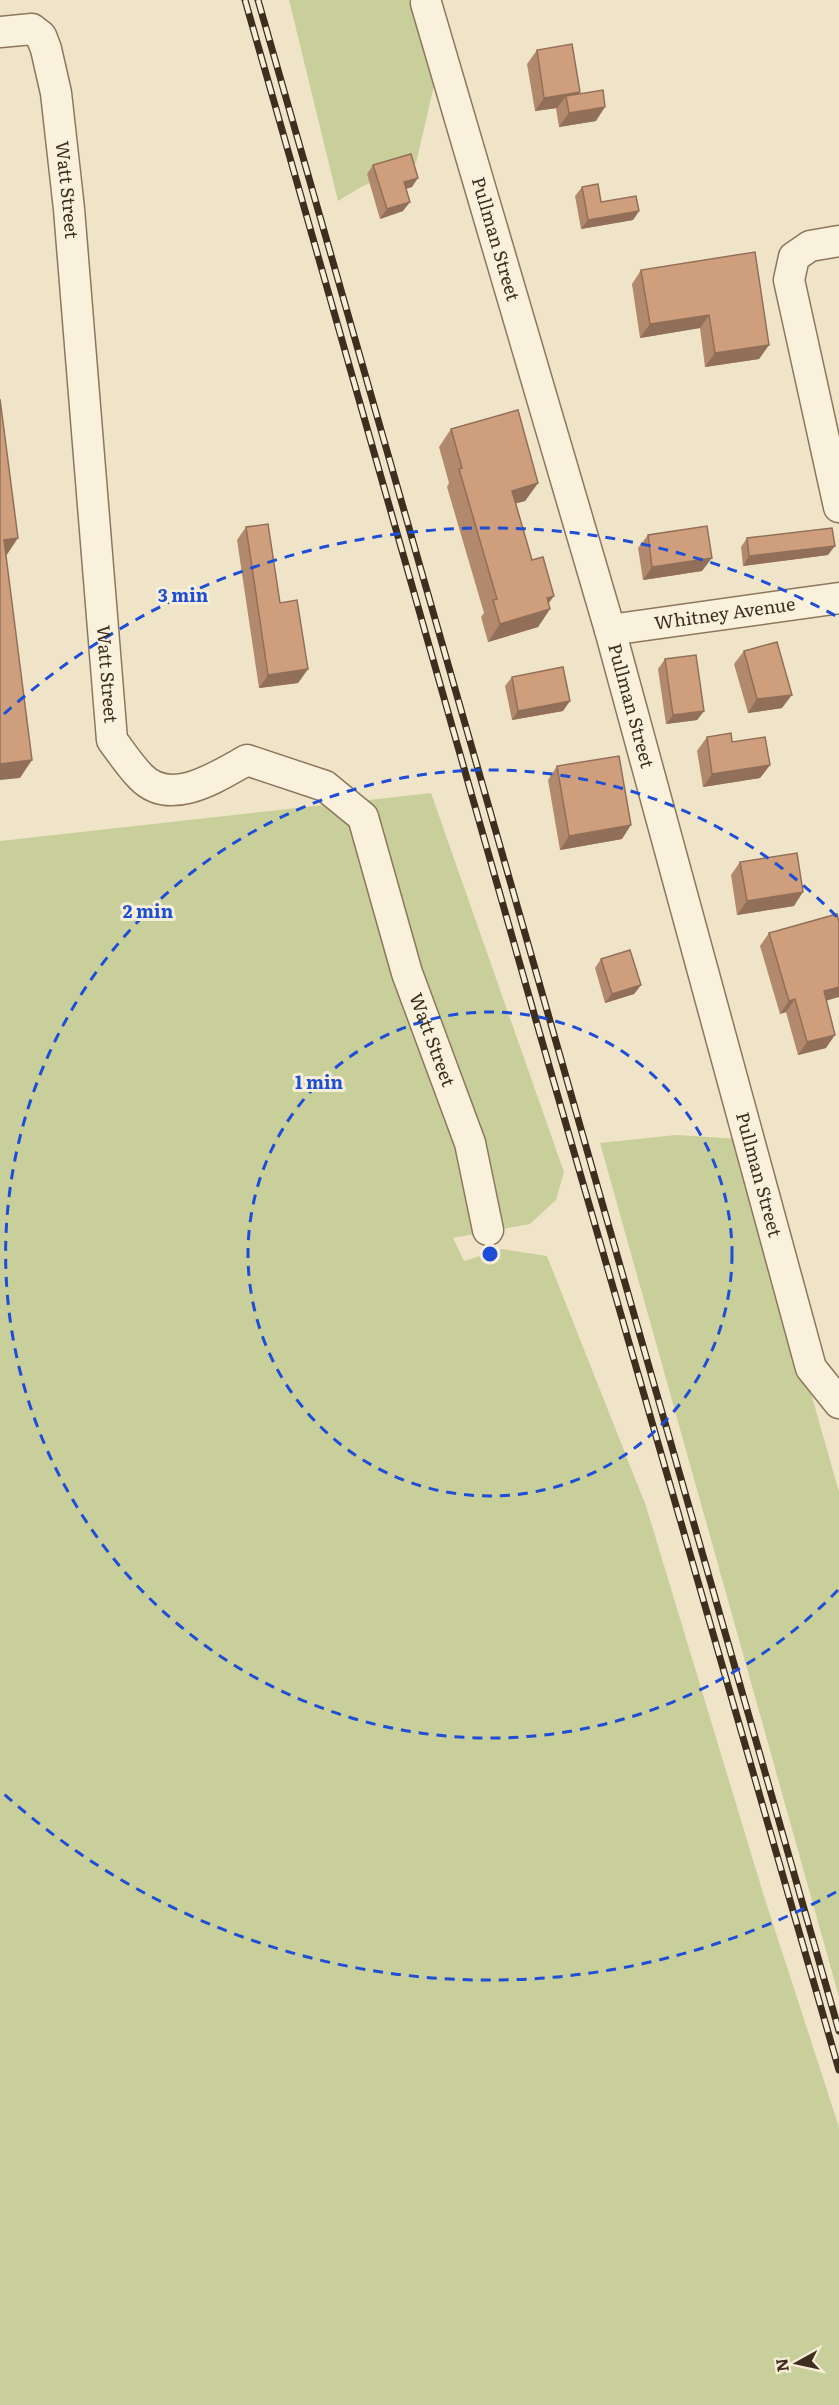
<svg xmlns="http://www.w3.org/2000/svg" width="839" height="2405" viewBox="0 0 839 2405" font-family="Literata,serif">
<rect width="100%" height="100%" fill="#f0e4c8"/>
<g fill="#c9cf9b">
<polygon points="289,0 409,0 437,73 416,163 361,187 338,201"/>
<polygon points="431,793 564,1172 556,1200 530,1224 453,1238 464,1261 502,1249 547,1256 646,1506 763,1893 839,2127 839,2405 0,2405 0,841"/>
<polygon points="676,1135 739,1139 839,1492 839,1997 600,1143"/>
</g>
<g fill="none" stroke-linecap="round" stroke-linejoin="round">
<g stroke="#8d765c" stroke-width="33">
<g id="minor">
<path id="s1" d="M426 3 610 630 811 1368 839 1403"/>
<path id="s2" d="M0 32 32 29 41 36 46 49 56 93 69 209 112 740C121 752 130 766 141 777 171 808 218 776 247 760L325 786 363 817 407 973 470 1143 488 1230"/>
<polyline points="839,241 810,246 794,257 789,280 839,507"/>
<path id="s3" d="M610 630 839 598"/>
</g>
</g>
<use href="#minor" stroke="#faf1dc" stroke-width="30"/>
<g stroke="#3d2e20" stroke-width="7">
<g id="rail">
<polyline points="245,0 535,1017 839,2070"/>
<polyline points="258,0 839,2031"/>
</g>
</g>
<use href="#rail" stroke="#f7eed8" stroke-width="4.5" stroke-dasharray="14" stroke-linecap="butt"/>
</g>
<g fill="#b2896c">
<polygon points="537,50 579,94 596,121 559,127 556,109 557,108 535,111 527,64"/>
<polygon points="373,165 412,187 406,189 403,211 380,219 367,174"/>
<polygon points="582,187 601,202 639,211 633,220 581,229 575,196"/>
<polygon points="641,270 769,345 759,359 705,367 700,328 640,338 632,284"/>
<polygon points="451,429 538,483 525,501 516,503 532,560 550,609 538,627 488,642 481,617 484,613 447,487 449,483 439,447"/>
<polygon points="246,527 308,669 298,683 259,688 237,540"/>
<polygon points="648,535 702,571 643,580 638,548"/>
<polygon points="747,538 828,555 743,566 741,547"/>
<polygon points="744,651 782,708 748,713 734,664"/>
<polygon points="665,659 704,711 697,720 666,724 658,669"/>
<polygon points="512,677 563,711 512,720 505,686"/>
<polygon points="707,737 732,742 770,765 760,778 703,787 697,751"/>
<polygon points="557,766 622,839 560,850 548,780"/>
<polygon points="740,862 794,906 737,915 731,875"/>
<polygon points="769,933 826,1001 826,1048 798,1055 786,1012 780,1014 760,946"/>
<polygon points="601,959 641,985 634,994 605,1003 595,968"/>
</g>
<g fill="#916f58">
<polygon points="580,92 571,106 566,96 557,108 535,111 544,98"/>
<polygon points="605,107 596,121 559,127 569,113"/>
<polygon points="418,178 412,187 397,191 404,182"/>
<polygon points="410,202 403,211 380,219 387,209"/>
<polygon points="639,211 633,220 581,229 588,220"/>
<polygon points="709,315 700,328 640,338 650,324"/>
<polygon points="769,345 759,359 705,367 715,353"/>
<polygon points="538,483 525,501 499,508 512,491"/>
<polygon points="18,538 6,556 4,540"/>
<polygon points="835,546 828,555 743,566 749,556"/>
<polygon points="712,558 702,571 643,580 652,567"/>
<polygon points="554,596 543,611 550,609 538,627 488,642 500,624 547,598"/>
<polygon points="308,669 298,683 259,688 268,675"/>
<polygon points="792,695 782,708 748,713 757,699"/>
<polygon points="570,701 563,711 512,720 518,711"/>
<polygon points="704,711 697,720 666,724 673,715"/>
<polygon points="32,760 20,778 0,780 0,764"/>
<polygon points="770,765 760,778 703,787 712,774"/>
<polygon points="631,825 622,839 560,850 569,836"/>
<polygon points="803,892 794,906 737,915 747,901"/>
<polygon points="641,985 634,994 605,1003 612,994"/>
<polygon points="839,987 839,997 815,1004 824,991"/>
<polygon points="795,999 786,1012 780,1014 789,1001"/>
<polygon points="835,1035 826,1048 798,1055 807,1042"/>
</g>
<g fill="#cf9f7d" stroke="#916f58" stroke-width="1.5">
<polygon points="572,44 580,92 544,98 537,50"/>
<polygon points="603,90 605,107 569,113 566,96"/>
<polygon points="411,154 418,178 404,182 410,202 387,209 373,165"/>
<polygon points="598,184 601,202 636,196 639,211 588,220 582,187"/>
<polygon points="755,252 769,345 715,353 709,315 650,324 641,270"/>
<polygon points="0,399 18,538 4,540 32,760 0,764"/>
<polygon points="518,410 538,483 512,491 532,560 543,557 554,596 547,598 550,609 500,624 493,600 497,599 459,469 462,468 451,429"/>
<polygon points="268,524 280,603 297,600 308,669 268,675 246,527"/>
<polygon points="707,526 712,558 652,567 648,535"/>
<polygon points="832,528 835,546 749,556 747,538"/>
<polygon points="777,642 792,695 757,699 744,651"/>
<polygon points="696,655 704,711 673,715 665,659"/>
<polygon points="563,667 570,701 518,711 512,677"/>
<polygon points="731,733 732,742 765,737 770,765 712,774 707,737"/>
<polygon points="619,756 631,825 569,836 557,766"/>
<polygon points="797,853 803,892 747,901 740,862"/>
<polygon points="837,914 839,922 839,987 824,991 835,1035 807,1042 795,999 789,1001 769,933"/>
<polygon points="630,950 641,985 612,994 601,959"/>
</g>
<g fill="none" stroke="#1d4ed8" stroke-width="3" stroke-dasharray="10 8">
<circle cx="490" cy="1254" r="242"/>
<path d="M838 1590A484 484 0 1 1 838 918"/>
<path d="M836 1892A726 726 0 0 1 4 1794M4 714A726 726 0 0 1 836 616"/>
</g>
<g text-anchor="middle" stroke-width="6" stroke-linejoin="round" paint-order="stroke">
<g font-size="18" fill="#3d2e20" stroke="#f7eed8">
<text dy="6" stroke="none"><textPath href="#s2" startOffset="200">Watt Street</textPath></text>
<text dy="6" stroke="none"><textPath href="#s1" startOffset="246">Pullman Street</textPath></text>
<text dy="6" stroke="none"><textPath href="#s3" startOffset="116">Whitney Avenue</textPath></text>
<text dy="6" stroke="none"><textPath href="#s2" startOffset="686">Watt Street</textPath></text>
<text dy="6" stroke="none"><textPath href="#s1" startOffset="732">Pullman Street</textPath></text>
<text dy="6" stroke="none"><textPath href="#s2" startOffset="1280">Watt Street</textPath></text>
<text dy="6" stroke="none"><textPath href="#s1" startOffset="1218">Pullman Street</textPath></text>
</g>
</g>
<circle cx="490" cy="1254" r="9" fill="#1d4ed8" stroke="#f7eed8" stroke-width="3"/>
<g font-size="18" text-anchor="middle" font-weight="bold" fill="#1d4ed8" stroke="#f7eed8" stroke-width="6" stroke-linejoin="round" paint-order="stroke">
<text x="183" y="602">3 min</text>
<text x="148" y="918">2 min</text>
<text x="319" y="1089">1 min</text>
</g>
<g transform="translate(797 2363) rotate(262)" stroke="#f7eed8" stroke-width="4.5" paint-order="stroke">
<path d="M0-4.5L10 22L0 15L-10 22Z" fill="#3d2e20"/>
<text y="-9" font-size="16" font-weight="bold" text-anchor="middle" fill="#3d2e20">N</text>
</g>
</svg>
